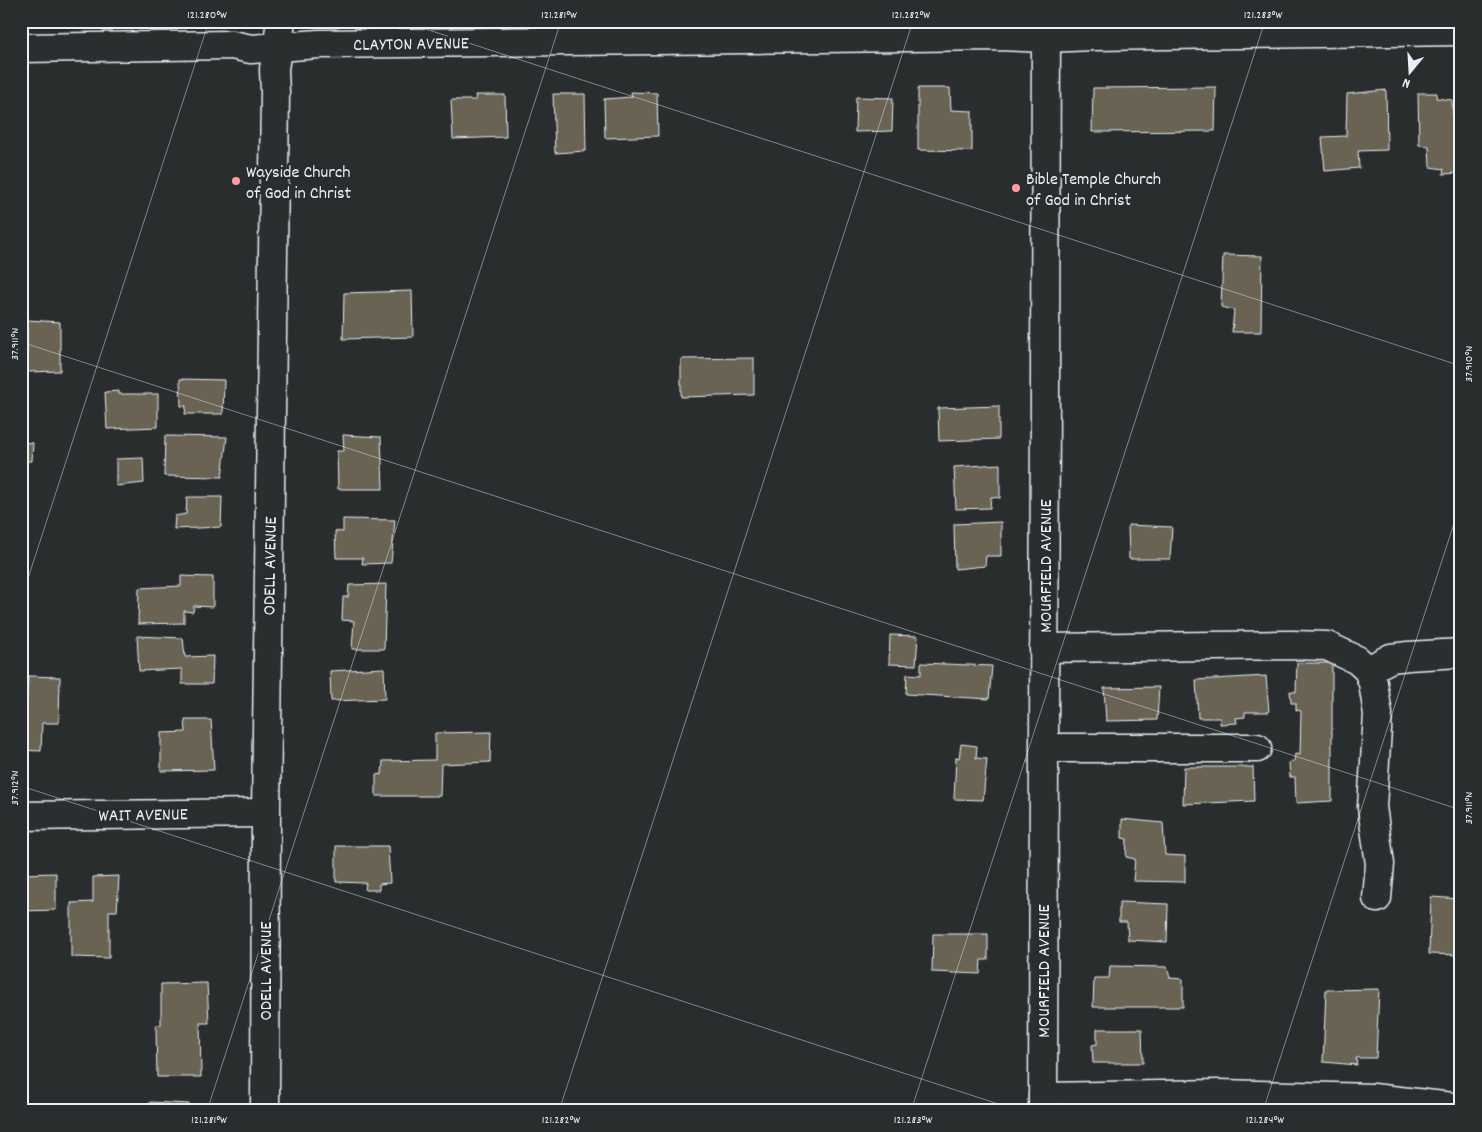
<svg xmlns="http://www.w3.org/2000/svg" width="1482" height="1132" viewBox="0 0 1482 1132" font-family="Dekko,sans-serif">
<rect width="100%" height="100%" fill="#2a2d2e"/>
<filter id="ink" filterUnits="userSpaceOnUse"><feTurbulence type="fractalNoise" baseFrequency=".02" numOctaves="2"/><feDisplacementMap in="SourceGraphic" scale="10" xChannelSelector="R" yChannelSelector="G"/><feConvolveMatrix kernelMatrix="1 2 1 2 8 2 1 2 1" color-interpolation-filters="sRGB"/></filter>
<g filter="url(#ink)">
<g fill="#6a6353" stroke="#e8f1f8">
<polygon points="1216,87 1215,131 1092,132 1093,88"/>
<polygon points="918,88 950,88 951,110 972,111 972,151 918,150"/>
<polygon points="1386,90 1387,150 1358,151 1359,168 1325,171 1322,137 1346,136 1347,94"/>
<polygon points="631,92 657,93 658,136 605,138 604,99 632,97"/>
<polygon points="1418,93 1437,93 1436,98 1452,100 1454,142 1461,141 1461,173 1443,174 1444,169 1430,167 1429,146 1419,145"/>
<polygon points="553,94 585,94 586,151 555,153"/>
<polygon points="475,95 505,95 506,137 453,139 451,100 476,100"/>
<polygon points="856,97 893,98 892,131 855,132"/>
<polygon points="1223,255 1262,256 1261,332 1232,332 1234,310 1221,307"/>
<polygon points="412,291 413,337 343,339 344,293"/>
<polygon points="27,320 60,322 60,371 27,372"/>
<polygon points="754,358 754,395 681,397 681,359"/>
<polygon points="180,379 224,380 223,414 185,414 186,406 181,406"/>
<polygon points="119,391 119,394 158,394 158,427 107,429 105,392"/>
<polygon points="999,406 999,439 939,441 938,408"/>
<polygon points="343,435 381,437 383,489 338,489 337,451 344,451"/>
<polygon points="165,436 227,437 222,477 164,476"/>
<polygon points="21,442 33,443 32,461 21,461"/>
<polygon points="143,458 144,483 116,486 116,459"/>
<polygon points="1000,464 1000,498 991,497 990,508 956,509 954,467"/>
<polygon points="187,497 222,497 221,527 174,529 175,516 186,514"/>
<polygon points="343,519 395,520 391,563 362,564 363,558 336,558 335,531 343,532"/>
<polygon points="1001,522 1001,556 986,556 985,566 955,569 954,524"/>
<polygon points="1128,525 1172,527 1170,559 1129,559"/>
<polygon points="181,576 213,577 213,607 194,606 193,612 184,611 184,623 138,624 139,588 181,586"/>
<polygon points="386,584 384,649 352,649 354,621 342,620 343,597 348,597 349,585"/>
<polygon points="890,635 918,636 916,665 889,664"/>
<polygon points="137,636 183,638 185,657 213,656 212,684 182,684 182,669 139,671"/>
<polygon points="921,663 992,666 989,699 906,694 907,674 921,675"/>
<polygon points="1297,663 1332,663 1332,801 1296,803 1295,777 1290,777 1289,763 1294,761 1295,754 1300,755 1301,711 1296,710 1296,703 1291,703 1290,691 1296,692"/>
<polygon points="384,668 385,699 331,701 330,671"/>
<polygon points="28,676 60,677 59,723 42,723 41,751 21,750 21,720 26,720"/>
<polygon points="1266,676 1269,712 1245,712 1245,717 1236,718 1237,723 1220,724 1220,718 1198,718 1196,680"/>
<polygon points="1159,687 1157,720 1106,721 1104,688"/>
<polygon points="185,720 211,720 214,770 161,771 161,733 186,732"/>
<polygon points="491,732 490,762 441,764 440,796 376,796 376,775 382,774 383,761 435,760 435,733"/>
<polygon points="961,744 977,746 976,758 987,759 983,800 954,799 956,757 959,758"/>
<polygon points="1184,767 1253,767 1254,801 1183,804"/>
<polygon points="1122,819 1163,823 1165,855 1185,856 1185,882 1133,881 1135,859 1126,857 1127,839 1122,838"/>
<polygon points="336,846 388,846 390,883 379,884 379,890 365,890 366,883 336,882"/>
<polygon points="56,873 56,910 21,911 21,874"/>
<polygon points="119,876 117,911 109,911 109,958 71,957 71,903 93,902 93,877"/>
<polygon points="1431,897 1461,899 1461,955 1429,954"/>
<polygon points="1119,902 1168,904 1167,942 1128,940 1127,922 1119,922"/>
<polygon points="933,934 988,934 988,960 981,960 980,974 932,972"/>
<polygon points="1110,966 1167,967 1170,978 1183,979 1183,1007 1093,1007 1094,978 1109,978"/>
<polygon points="207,983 209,1023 200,1023 201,1077 157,1077 156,1025 161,1025 161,984"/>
<polygon points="1379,989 1376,1058 1356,1058 1357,1065 1323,1062 1326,990"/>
<polygon points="1097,1029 1142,1029 1143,1063 1093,1063 1092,1045 1097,1044"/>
<polygon points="150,1102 189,1104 189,1111 150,1111"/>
</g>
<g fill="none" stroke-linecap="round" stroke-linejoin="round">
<g stroke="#e8f1f8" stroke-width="31">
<g id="minor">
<polyline points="21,48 232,45 251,49 319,44 997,36 1046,38 1092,36 1461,31"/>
<polyline points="1044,648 1291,645 1327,646 1357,660 1368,670 1373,683 1378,714 1372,807 1380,864 1377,898"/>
<polyline points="1368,670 1391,658 1408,656 1461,653"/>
<polyline points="1045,748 1257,748"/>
<polyline points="21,816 266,813"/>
<polyline points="1043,1097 1219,1094 1373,1098 1461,1108"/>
<polyline points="265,1111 266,813 275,93 274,69 281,21"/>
<polyline points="1043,1111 1046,21"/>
</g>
</g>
<use href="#minor" stroke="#2a2d2e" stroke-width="28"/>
</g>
</g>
<path fill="none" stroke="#e8f1f8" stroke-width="1" stroke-opacity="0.45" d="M401 21 1461 366M21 342 1461 810M21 600 209 21M21 786 1020 1111M207 1111 561 21M559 1111 913 21M911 1111 1265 21M1263 1111 1461 502"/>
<g fill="#ff9aa2" stroke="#2a2d2e" stroke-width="2">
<circle cx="236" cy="181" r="5"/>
<circle cx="1016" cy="188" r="5"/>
</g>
<g text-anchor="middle" stroke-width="5" stroke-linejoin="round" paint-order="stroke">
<g font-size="18" fill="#e8f1f8" stroke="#2a2d2e">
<text transform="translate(411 43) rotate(-1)" y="6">CLAYTON AVENUE</text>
<text transform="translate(269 566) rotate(-89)" y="6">ODELL AVENUE</text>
<text transform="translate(1045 566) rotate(-90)" y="6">MOURFIELD AVENUE</text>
<text transform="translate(143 814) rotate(-1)" y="6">WAIT AVENUE</text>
<text transform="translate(265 971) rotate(-90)" y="6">ODELL AVENUE</text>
<text transform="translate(1043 971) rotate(-90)" y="6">MOURFIELD AVENUE</text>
</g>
<g font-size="18" fill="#e8f1f8" stroke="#2a2d2e" text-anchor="start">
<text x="246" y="177">Wayside Church<tspan x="246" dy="21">of God in Christ</tspan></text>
<text x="1026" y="184">Bible Temple Church<tspan x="1026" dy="21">of God in Christ</tspan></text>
</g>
</g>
<rect width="1482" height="1132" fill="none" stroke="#2a2d2e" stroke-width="55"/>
<g transform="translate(1410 72) rotate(198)" stroke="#2a2d2e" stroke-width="4" paint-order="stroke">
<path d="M0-4L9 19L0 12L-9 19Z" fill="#e8f1f8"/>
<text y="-8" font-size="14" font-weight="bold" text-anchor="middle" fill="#e8f1f8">N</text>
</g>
<rect x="28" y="28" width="1426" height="1076" fill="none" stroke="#e8f1f8" stroke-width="2"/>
<g font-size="12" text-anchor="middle" fill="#e8f1f8">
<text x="207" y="18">121.280°W</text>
<text x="559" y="18">121.281°W</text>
<text x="911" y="18">121.282°W</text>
<text x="1263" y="18">121.283°W</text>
<text transform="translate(14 344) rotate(-90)" y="4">37.911°N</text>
<text transform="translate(1468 364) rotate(-90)" y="4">37.910°N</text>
<text transform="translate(14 788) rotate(-90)" y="4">37.912°N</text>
<text transform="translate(1468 808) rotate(-90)" y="4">37.911°N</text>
<text x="209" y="1123">121.281°W</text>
<text x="561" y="1123">121.282°W</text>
<text x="913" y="1123">121.283°W</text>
<text x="1265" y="1123">121.284°W</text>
</g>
</svg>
